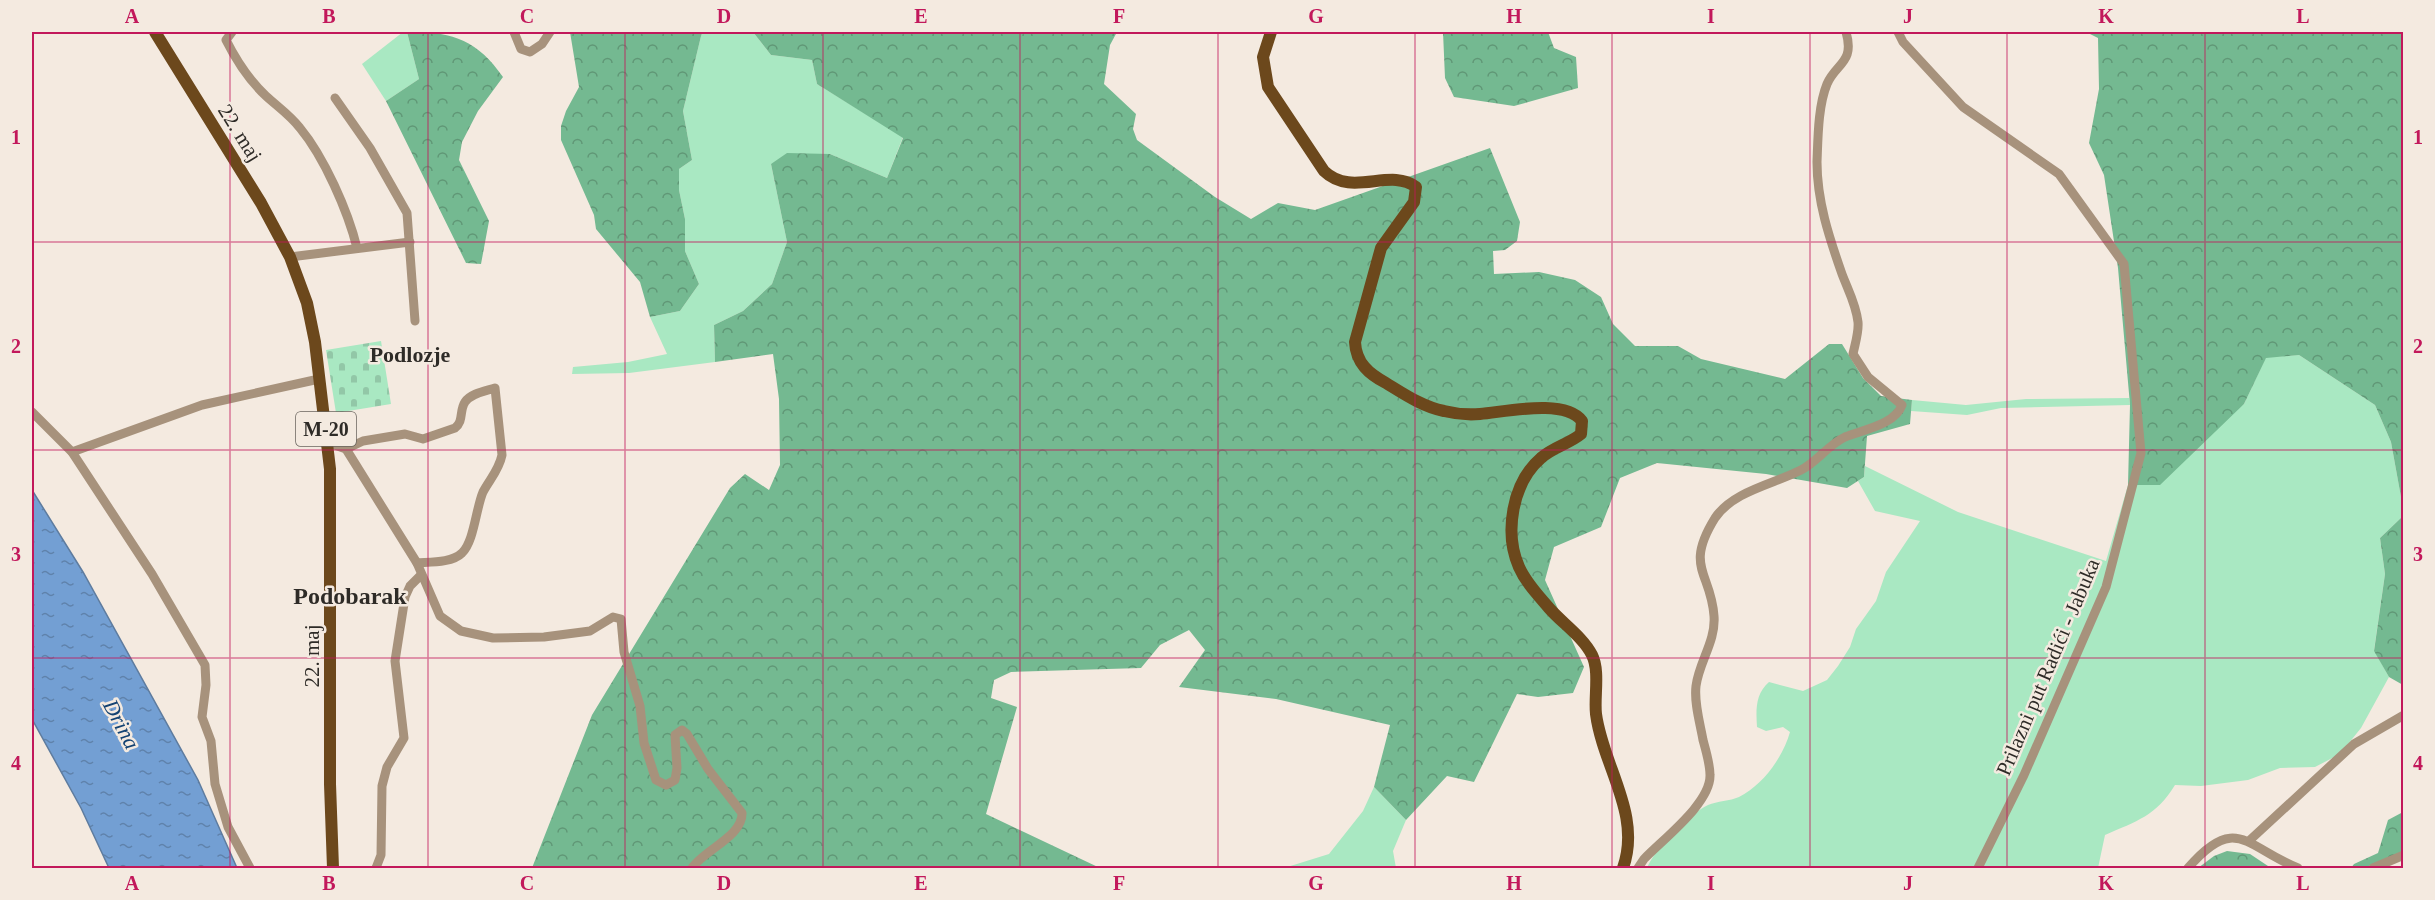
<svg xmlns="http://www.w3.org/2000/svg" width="2435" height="900" viewBox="0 0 2435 900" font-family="Georgia,serif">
<defs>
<pattern id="forest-crowns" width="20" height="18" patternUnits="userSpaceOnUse" patternTransform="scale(1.5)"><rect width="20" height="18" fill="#74b991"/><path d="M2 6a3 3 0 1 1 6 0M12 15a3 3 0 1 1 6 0" fill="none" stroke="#609776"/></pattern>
<pattern id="cemetery-stones" width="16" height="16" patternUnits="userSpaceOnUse" patternTransform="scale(1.5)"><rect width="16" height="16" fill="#a9e8c2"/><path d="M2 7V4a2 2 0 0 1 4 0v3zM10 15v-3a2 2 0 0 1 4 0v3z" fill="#92c7a7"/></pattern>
<pattern id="water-ripples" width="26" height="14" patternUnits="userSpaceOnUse" patternTransform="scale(1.5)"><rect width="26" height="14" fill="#739fd3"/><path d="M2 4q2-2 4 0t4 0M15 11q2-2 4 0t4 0" fill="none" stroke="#5f82ab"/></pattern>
</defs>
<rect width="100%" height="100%" fill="#f4eae0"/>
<g fill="#a9e8c2">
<polygon points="403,32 407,32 419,79 386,101 362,64"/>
<polygon points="702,32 753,32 771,55 812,60 817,84 903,137 887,178 830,154 771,164 787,242 772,284 743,311 714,325 715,362 629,373 572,374 573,367 628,362 667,354 650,317 680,311 699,284 685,251 685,219 679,190 679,169 692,160 683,111"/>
<path d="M2299 355 2375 405 2391 442 2403 508V516L2380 538 2385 574 2374 650 2389 677 2361 728 2340 754 2315 767 2280 768 2248 780 2201 786 2175 785C2156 816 2137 821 2105 835L2098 868H1647C1654 850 1689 814 1708 805 1717 801 1730 801 1739 797 1763 785 1783 757 1790 732L1783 727 1766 731 1757 727C1756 711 1755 694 1769 682L1803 691 1827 680 1838 666 1850 647 1856 629 1876 601 1886 572 1920 521 1875 511 1858 481 1864 477 1865 466 1958 512 2106 561 2128 485 2244 404 2266 357Z"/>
<polygon points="2129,398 2130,405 2001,408 1967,415 1911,411 1912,400 1966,405 2026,399"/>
<polygon points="1374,787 1406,820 1393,851 1396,868 1284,868 1329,854 1363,811"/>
</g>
<g fill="url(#forest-crowns)">
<path d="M407 32C450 31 477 39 503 77L478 111 462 142 459 160 489 221 481 264 466 263 386 101 419 79Z"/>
<polygon points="570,32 702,32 683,111 692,160 679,169 679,190 685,219 685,251 699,284 680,311 650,317 640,282 596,229 594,215 561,140 561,126 566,111 579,87"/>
<polygon points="753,32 1117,32 1110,45 1104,84 1136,114 1133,129 1137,140 1215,197 1251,219 1278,203 1315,210 1490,148 1520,222 1517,241 1505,250 1493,251 1494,274 1539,272 1575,280 1601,297 1613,324 1635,346 1678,346 1701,359 1785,379 1829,344 1842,344 1863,378 1881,396 1912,400 1910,424 1867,436 1864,477 1847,488 1766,474 1657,463 1620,478 1601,527 1554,547 1545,580 1584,667 1573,693 1538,697 1517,694 1474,782 1447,776 1406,820 1374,787 1390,725 1276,699 1179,687 1205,650 1189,630 1160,645 1141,668 1011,672 994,680 991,698 1017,707 986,814 1100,868 532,868 592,715 730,488 745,474 769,490 780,465 779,399 773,354 715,362 714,325 743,311 772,284 787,242 771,164 787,153 830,154 887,178 903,138 817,84 812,60 771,55"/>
<polygon points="1443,32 1548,32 1554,48 1576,57 1578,88 1514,106 1454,97 1445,78"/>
<polygon points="2086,32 2403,32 2403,508 2391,442 2375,405 2299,355 2266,358 2244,404 2160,485 2128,485 2130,405 2118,268 2104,175 2089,143 2099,89 2098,38"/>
<polygon points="2403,516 2403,685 2389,677 2374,651 2385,574 2380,538"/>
<polygon points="2403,812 2403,854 2363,868 2351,868 2354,864 2378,853 2388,820"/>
<polygon points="2227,851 2250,854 2271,868 2198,868 2214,856"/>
</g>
<polygon fill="url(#cemetery-stones)" points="381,341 391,404 336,413 326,350"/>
<polygon fill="url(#water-ripples)" stroke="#5e7c9f" stroke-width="1.5" points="32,490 83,572 198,780 237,868 109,868 81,808 32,719"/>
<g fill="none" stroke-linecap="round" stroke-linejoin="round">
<g stroke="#a7927c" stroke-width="9">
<path d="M232 32 226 40C237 62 249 80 266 96 278 107 290 115 300 128 324 157 348 211 357 248"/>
<polyline points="514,32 521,49 530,52 542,44 550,32"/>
<polyline points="1898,32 1903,42 1963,107 2059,174 2124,264 2141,453 2106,587 2024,775 1978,868"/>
<polyline points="335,98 370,148 407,213 415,321"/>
<polyline points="290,257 410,242"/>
<polyline points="32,412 72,452 152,574 205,665 206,685 202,717 211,741 215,784 228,827 250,868"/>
<path d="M329 443 346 449 417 563 440 616 461 631 493 638 544 637 590 631 613 617 621 619 624 652 640 706 644 743 656 780 666 785 675 780 677 768 675 735 682 730 687 734 708 769 742 813C743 836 704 850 692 868"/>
<path d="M346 449 363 441 405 434 423 439 455 428C464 421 459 411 465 402 471 393 486 391 495 388L502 455C499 470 490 479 483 492 476 508 474 542 462 553 452 563 430 562 417 563"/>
<polyline points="72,452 202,405 319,379"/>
<polyline points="2250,840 2354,744 2404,715"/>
<polyline points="376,868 381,855 382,786 387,767 404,738 395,661 405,597 410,586 421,575"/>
<path d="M1638 868 1644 859C1663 839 1711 803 1710 775 1710 764 1706 751 1703 740 1700 723 1694 703 1696 686 1699 662 1716 641 1714 616 1711 572 1684 568 1715 518 1733 491 1774 484 1801 470 1817 462 1828 445 1845 437 1862 430 1895 425 1902 405L1868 377 1853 354C1855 344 1859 332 1858 322 1856 304 1848 290 1842 274 1829 237 1817 201 1817 162 1818 138 1818 106 1827 84 1836 63 1855 63 1846 32"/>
<path d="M2188 868C2236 812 2247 848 2298 868"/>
<polyline points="2373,868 2404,855"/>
</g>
<g stroke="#6c481c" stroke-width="12">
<polyline points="155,32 261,203 290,257 307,303 315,342 330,469 330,784 333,868"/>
<path d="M1271 32 1263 57 1268 87 1324 171C1352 198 1390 167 1416 187L1414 202 1381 248 1355 342C1356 363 1369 374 1386 383 1404 394 1423 407 1444 411 1456 414 1468 415 1480 414 1505 412 1565 398 1582 421L1581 434C1569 444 1553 447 1541 458 1512 483 1504 533 1519 567 1526 583 1538 595 1549 608 1562 623 1583 637 1592 655 1600 671 1594 697 1596 714 1603 767 1642 814 1623 868"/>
</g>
</g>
<path fill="none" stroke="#c2185b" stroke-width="1.5" stroke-opacity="0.55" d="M230 32V868M428 32V868M625 32V868M823 32V868M1020 32V868M1218 32V868M1415 32V868M1612 32V868M1810 32V868M2007 32V868M2205 32V868M32 242H2404M32 450H2404M32 658H2404"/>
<g text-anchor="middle" stroke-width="5" stroke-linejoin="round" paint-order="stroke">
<rect fill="#f4eae0" stroke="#69645e" stroke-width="1.5" x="296" y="412" width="60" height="34" rx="4.5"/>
<g font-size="20" font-weight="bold" fill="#2e2b27">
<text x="326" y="436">M-20</text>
</g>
<g font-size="21" fill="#2e2b27" stroke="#f4eae0">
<text transform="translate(240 133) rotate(58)" y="7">22. maj</text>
<text transform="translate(312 656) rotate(-90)" y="7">22. maj</text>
<text transform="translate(2048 667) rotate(-67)" y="7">Prilazni put Radići - Jabuka</text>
</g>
<g font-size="22" font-weight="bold" fill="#2e2b27" stroke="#f4eae0">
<text x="410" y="362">Podlozje</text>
</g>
<g font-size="22" font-style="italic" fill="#134272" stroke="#f4eae0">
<text transform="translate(122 724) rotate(62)" y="8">Drina</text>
</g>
<g font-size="24" font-weight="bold" fill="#2e2b27" stroke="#f4eae0">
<text x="350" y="604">Podobarak</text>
</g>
</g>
<rect width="2435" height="900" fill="none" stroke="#f4eae0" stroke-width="66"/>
<rect x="33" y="33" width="2369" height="834" fill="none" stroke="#c2185b" stroke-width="2"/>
<g font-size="20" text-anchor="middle" font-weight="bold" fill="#c2185b">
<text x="132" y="23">A</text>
<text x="329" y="23">B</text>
<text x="527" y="23">C</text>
<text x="724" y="23">D</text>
<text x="921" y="23">E</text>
<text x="1119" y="23">F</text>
<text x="1316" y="23">G</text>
<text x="1514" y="23">H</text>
<text x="1711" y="23">I</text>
<text x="1908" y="23">J</text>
<text x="2106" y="23">K</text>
<text x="2303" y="23">L</text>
<text x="16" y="144">1</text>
<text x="2418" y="144">1</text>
<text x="16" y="353">2</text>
<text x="2418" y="353">2</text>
<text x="16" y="561">3</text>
<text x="2418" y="561">3</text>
<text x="16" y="770">4</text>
<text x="2418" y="770">4</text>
<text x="132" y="890">A</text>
<text x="329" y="890">B</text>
<text x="527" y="890">C</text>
<text x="724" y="890">D</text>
<text x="921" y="890">E</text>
<text x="1119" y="890">F</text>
<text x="1316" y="890">G</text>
<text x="1514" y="890">H</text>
<text x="1711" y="890">I</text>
<text x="1908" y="890">J</text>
<text x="2106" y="890">K</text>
<text x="2303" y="890">L</text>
</g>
</svg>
